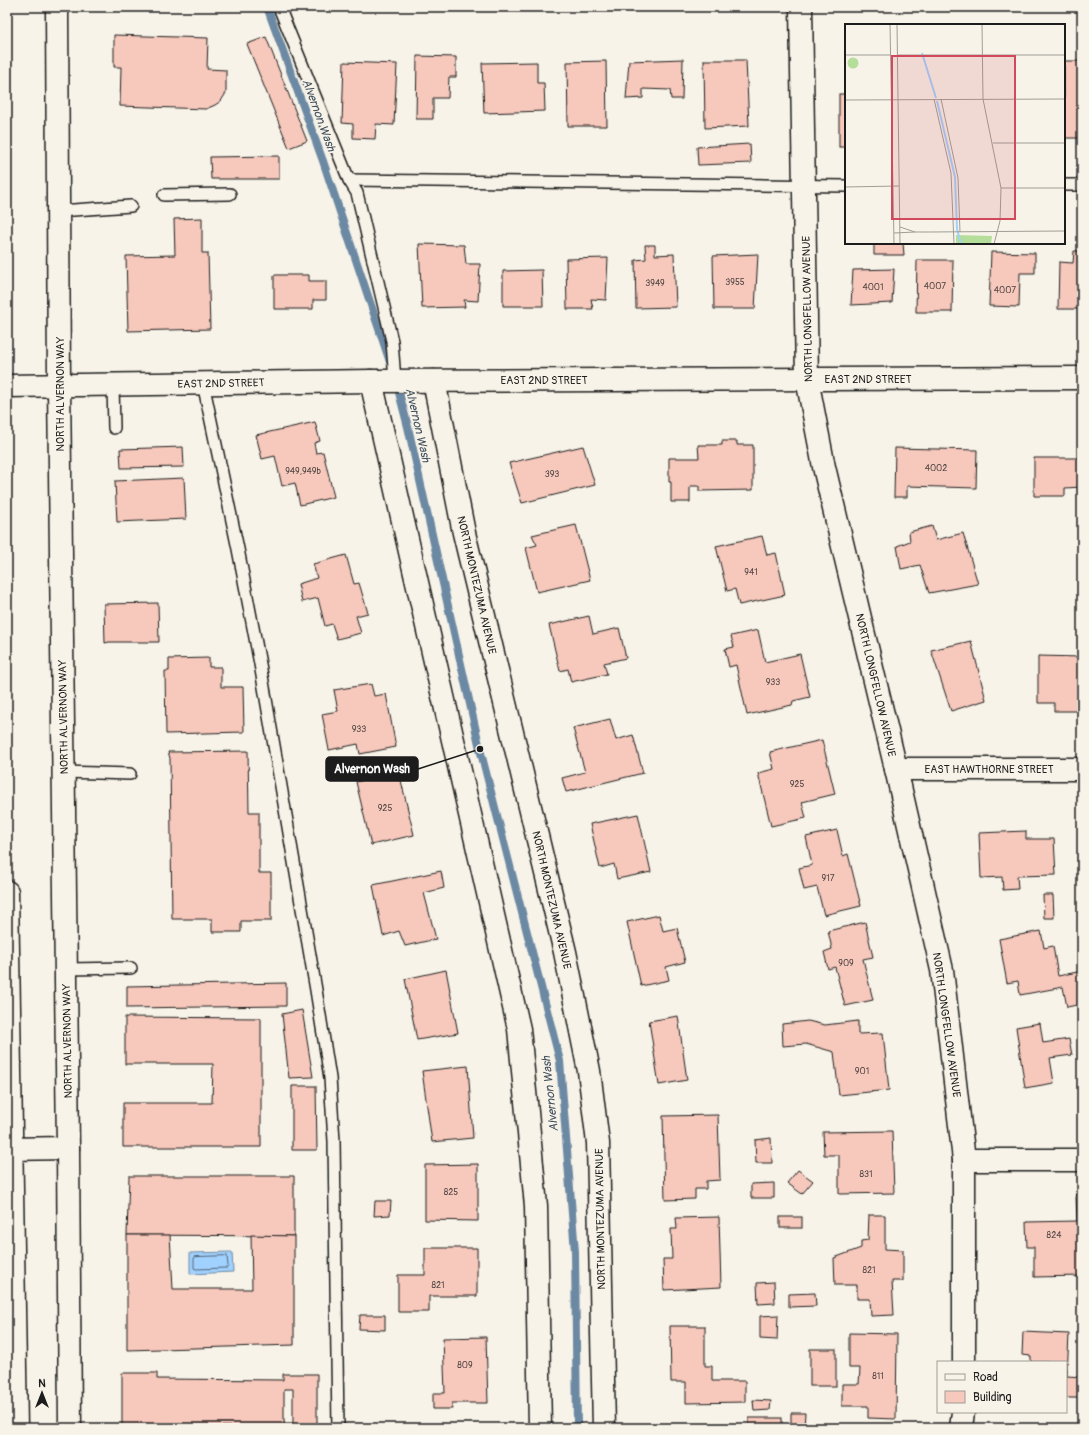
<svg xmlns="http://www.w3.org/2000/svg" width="1089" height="1435" viewBox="0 0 1089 1435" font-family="Pangolin,sans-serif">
<rect width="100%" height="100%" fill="#f7f3e8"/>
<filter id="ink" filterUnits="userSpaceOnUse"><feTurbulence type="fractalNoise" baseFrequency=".025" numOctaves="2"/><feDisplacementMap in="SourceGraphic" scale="8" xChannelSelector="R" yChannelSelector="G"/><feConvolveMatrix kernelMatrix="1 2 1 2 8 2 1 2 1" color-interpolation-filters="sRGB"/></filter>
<g filter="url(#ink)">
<polygon fill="#a1d1fe" stroke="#6c89a4" points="232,1252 233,1272 190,1274 190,1253"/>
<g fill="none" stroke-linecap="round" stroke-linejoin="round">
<polygon stroke="#516476" stroke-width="1" points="227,1256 228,1266 227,1268 196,1269 194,1268 194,1259 195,1257"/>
<g stroke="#6c89a4" stroke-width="8">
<polyline points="267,7 323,161 390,362"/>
<polyline points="396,381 408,427 480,749 560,1061 575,1252 577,1428"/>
</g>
</g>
<g fill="#f7c8bc" stroke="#1c1c1c">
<polygon points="114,35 208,38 207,69 226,70 226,93 221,101 215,105 206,109 120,106 121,67 114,67"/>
<polygon points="266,37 307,141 289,148 247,44"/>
<polygon points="417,56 456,57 456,77 449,77 448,98 433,98 433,119 416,119"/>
<polygon points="683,59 682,99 671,99 670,90 643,89 643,98 626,99 629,61"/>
<polygon points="704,60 746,60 749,126 705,128"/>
<polygon points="606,61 607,126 568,126 567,62"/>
<rect x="1064" y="61" width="18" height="77"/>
<polygon points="344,62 397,64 394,125 376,124 375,139 353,138 353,124 342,123"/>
<polygon points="537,62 537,83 544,83 545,111 484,113 482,63"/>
<rect x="839" y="94" width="7" height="53"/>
<polygon points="750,144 751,163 698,165 697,147"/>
<polygon points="279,156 279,179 211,179 210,157"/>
<polygon points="202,218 202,253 208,253 210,329 128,331 126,256 175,255 174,219"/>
<polygon points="874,243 903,243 904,255 874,255"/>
<polygon points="419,244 464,245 466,264 480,264 478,301 464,300 465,307 422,308"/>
<polygon points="645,245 655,245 655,255 674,254 676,307 636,308 635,260 646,259"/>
<polygon points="1074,251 1082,251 1082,309 1058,309 1059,262 1073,263"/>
<polygon points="991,252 1035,253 1035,273 1020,273 1019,307 989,306"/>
<polygon points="758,254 755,309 714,309 713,256"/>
<polygon points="608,258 606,300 591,299 593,309 567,309 566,259"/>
<polygon points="917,260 953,260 952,312 916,312"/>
<polygon points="894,269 892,303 851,305 853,270"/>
<polygon points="542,270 543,306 503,306 503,271"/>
<polygon points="274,275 309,275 309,281 326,281 326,300 313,300 313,309 274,309"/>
<polygon points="315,422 320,441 314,443 316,453 323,452 334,497 300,505 295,483 282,486 275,456 262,459 256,435"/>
<polygon points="722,441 737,441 737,445 753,445 753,490 699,491 699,486 690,486 690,502 671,502 671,482 669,482 669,458 699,458 698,445 722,445"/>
<polygon points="583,446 595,485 522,503 509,463"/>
<polygon points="183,447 184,467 121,468 120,449"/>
<polygon points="895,448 977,450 976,488 907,486 907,497 894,497"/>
<polygon points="1034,458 1082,458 1082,487 1065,488 1065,496 1034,496"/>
<polygon points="184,478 186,519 117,522 115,481"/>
<polygon points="576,525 590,580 537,592 526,548 537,545 532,535"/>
<polygon points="932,526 936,540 963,533 978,584 929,593 920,565 901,569 897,546 910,541 909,532"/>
<polygon points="762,536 767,555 776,553 785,595 739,605 735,589 727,591 716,546"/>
<polygon points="346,555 354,584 359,583 368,613 356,616 361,633 337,639 332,624 325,626 318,598 302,602 298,584 317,578 313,564"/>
<polygon points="158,603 159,642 109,642 105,643 104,604"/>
<polygon points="589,616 593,634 619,628 626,658 604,663 607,674 571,682 568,669 560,671 549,625"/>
<polygon points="758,630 765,662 800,654 810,697 793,701 792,705 747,715 736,665 729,667 725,649 734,647 731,636"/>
<polygon points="971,641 986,700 951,711 931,650"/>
<polygon points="1038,656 1082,657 1082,711 1054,711 1054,703 1038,703"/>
<polygon points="209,658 209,667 221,667 221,687 243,687 244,732 166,734 165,671 169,671 169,659"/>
<polygon points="371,684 374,696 386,694 396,747 360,754 358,744 329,750 322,714 338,711 334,690"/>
<polygon points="610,719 616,740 633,735 643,773 566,792 562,778 585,772 573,728"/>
<polygon points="822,740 835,794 802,802 806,818 771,826 758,773 774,769 770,752"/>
<polygon points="248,751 249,812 259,812 259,873 271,873 271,921 241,921 241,932 212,932 212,919 172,919 170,758 168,752"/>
<polygon points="399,772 414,835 371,845 356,782"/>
<polygon points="638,814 651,872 617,879 614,864 600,868 590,824"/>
<polygon points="837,830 843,856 848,854 861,906 824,915 817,887 804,890 799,868 812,865 806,837"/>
<polygon points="1026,831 1026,839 1054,839 1056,875 1017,876 1018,889 1003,890 1002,877 981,878 979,833"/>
<polygon points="441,871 444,888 424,893 436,939 405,946 399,931 383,936 373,885"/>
<polygon points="1043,895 1053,895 1054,918 1044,918"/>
<polygon points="659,915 663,931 677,928 685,962 666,967 669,980 641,986 627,922"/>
<polygon points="865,922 873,957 863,959 873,1000 845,1006 835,967 828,969 824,952 832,949 828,931"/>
<polygon points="1041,931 1044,948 1053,946 1058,976 1082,971 1082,1004 1067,1007 1063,987 1020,995 1018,981 1007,983 999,939"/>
<polygon points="446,970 458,1033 417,1040 405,979"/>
<polygon points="286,983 286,1006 127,1008 127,986"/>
<polygon points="302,1010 313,1077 289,1078 282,1014"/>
<polygon points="678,1016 687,1080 659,1085 649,1021"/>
<polygon points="125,1017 261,1018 261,1147 123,1147 123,1103 212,1103 213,1064 125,1064"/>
<polygon points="808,1021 825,1025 858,1021 858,1034 883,1033 889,1090 839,1095 834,1052 806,1044 783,1046 782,1024"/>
<polygon points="1040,1023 1043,1043 1069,1039 1072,1055 1050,1058 1054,1083 1025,1088 1016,1027"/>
<polygon points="468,1066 473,1138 432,1142 422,1071"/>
<polygon points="292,1086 316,1086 317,1150 292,1150"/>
<polygon points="718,1115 720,1180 706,1181 706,1189 695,1189 695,1199 665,1200 663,1116"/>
<polygon points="892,1131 894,1193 839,1194 839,1155 824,1155 823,1132"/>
<polygon points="771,1138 772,1163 756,1163 755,1140"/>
<polygon points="478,1164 478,1221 425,1220 425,1165"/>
<polygon points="798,1170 813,1181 802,1194 787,1183"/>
<polygon points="129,1176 294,1176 294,1236 127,1235"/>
<polygon points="774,1183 774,1198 751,1198 751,1184"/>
<polygon points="1076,1195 1082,1195 1082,1276 1034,1277 1034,1247 1027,1247 1026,1222 1077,1221"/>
<polygon points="375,1201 391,1201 390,1215 374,1216"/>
<polygon points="869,1215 885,1215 885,1249 903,1250 903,1281 892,1281 894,1315 871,1316 870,1299 857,1299 857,1285 835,1285 834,1258 861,1248 861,1241 868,1240"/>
<polygon points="719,1217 721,1287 664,1290 663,1259 672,1259 671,1229 677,1229 676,1218"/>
<rect x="780" y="1217" width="22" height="11"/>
<polygon points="127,1235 170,1235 173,1289 252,1289 251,1235 294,1236 294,1345 127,1350"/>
<polygon points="425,1248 477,1248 477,1296 429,1296 429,1312 398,1312 398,1275 425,1275"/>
<polygon points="774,1282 775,1303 758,1304 757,1283"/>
<polygon points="815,1293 816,1306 789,1307 789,1294"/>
<polygon points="360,1315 385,1315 385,1330 359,1329"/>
<polygon points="778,1315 777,1340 760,1339 760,1316"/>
<polygon points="670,1326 705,1326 705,1366 712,1366 712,1381 745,1381 745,1402 686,1403 686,1382 671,1382"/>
<polygon points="1023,1332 1069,1334 1067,1376 1082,1377 1082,1398 1066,1398 1066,1362 1031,1362 1031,1356 1022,1355"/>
<polygon points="849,1333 897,1334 896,1419 868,1418 868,1406 842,1406 842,1384 859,1384 860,1368 849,1368"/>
<polygon points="486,1337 488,1403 452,1403 452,1409 433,1409 433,1393 445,1393 443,1338"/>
<rect x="810" y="1349" width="26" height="37"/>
<polygon points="122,1373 157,1373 157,1379 283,1380 283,1374 317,1374 317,1428 293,1427 293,1389 284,1389 284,1427 160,1426 160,1427 167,1428 122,1428"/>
<polygon points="753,1400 771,1401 770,1410 754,1411"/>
<polygon points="791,1413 805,1413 804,1428 791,1428"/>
<rect x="749" y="1418" width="33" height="10"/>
</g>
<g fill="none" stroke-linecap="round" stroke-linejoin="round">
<g stroke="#1c1c1c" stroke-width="14">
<g id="lane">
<polyline points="279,7 349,180 357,193 392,341 395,381"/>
<polyline points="349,180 846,186"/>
<polyline points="1064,185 1082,185"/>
<polyline points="164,195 230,194"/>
<polyline points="59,211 131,206"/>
<polyline points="203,383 238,549 260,664 316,990 330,1078 334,1141 338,1428"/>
<polyline points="113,385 114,428"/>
<polyline points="64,772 130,774"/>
<polyline points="66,969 131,968"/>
</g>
</g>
<g stroke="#1c1c1c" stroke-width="25">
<g id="street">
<polyline points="801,7 807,379 824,467 896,769 942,970 964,1160 964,1362"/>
<polyline points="371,381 519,1029 536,1206 540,1428"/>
<polyline points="434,381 464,533 565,952 589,1071 598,1143 604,1428"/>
<polyline points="7,386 371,381 1082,378"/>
<polyline points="896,769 1082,769"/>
<polyline points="7,1149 68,1148"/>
<polyline points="964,1160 1082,1160"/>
<polyline points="961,1428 963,1412"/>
</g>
</g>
<g stroke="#1c1c1c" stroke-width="25">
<g id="primary">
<polyline points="57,7 59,385 68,1148 70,1428"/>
<polyline points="7,892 16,1428"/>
</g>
</g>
<use href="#lane" stroke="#f7f3e8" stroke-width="11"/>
<use href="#street" stroke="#f7f3e8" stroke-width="22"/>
<use href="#primary" stroke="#f7f3e8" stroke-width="22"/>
</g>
</g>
<g text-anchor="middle" stroke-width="3.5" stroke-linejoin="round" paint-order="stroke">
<g font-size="9" fill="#534744">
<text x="735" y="285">3955</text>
<text x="655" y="286">3949</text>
<text x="935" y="289">4007</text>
<text x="873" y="290">4001</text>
<text x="1005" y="293">4007</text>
<text x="936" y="471">4002</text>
<text x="303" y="474">949,949b</text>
<text x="552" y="477">393</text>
<text x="751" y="575">941</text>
<text x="773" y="685">933</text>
<text x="359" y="732">933</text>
<text x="797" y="787">925</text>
<text x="385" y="811">925</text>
<text x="828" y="881">917</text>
<text x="846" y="966">909</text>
<text x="862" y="1074">901</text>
<text x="866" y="1177">831</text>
<text x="451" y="1195">825</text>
<text x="1054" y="1238">824</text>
<text x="869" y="1273">821</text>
<text x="438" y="1288">821</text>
<text x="465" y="1368">809</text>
<text x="878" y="1379">811</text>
</g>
<g font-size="11" fill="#1c1c1c" stroke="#f7f3e8">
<text transform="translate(807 309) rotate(-91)" y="4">NORTH LONGFELLOW AVENUE</text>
<text x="868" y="383">EAST 2ND STREET</text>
<text x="544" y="384">EAST 2ND STREET</text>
<text transform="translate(221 383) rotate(-1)" y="4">EAST 2ND STREET</text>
<text transform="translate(60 394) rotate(-90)" y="4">NORTH ALVERNON WAY</text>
<text transform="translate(477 585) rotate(77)" y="4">NORTH MONTEZUMA AVENUE</text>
<text transform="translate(876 685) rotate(77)" y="4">NORTH LONGFELLOW AVENUE</text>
<text transform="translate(63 717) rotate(-91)" y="4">NORTH ALVERNON WAY</text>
<text x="989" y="773">EAST HAWTHORNE STREET</text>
<text transform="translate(552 900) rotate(77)" y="4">NORTH MONTEZUMA AVENUE</text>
<text transform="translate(947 1025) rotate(82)" y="4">NORTH LONGFELLOW AVENUE</text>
<text transform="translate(67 1041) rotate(-91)" y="4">NORTH ALVERNON WAY</text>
<text transform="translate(600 1219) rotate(-91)" y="4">NORTH MONTEZUMA AVENUE</text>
</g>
<g font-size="12" font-style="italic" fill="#445260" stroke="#f7f3e8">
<text transform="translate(319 115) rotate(70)" y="4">Alvernon Wash</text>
<text transform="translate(418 425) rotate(77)" y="4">Alvernon Wash</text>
<text transform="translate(550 1094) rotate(-96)" y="4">Alvernon Wash</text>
</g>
</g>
<g transform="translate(845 24)">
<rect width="220" height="220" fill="#f7f3e8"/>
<path d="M2.5 39a5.5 5.5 0 1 1 11 0a5.5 5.5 0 1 1-11 0ZM111 211 147 212 146 220H111Z" fill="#b5de9b"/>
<path fill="none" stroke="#a1d1fe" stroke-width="2" d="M77 29 91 74M92 77 110 153 112 205 116 220"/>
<path fill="none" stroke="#9f9d96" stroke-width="1" d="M45 0 49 220M52 0 55 220M137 0 138 75 156 164 155 197 149 220M0 31H46M53 31H220M89 75 106 149 109 220M96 75 113 154 115 208M0 76 220 75M148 119H220M0 163 54 162M156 164H220M55 203 70 208H85L220 207M49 209 70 208"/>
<path fill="#d1495b" fill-opacity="0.15" stroke="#d1495b" stroke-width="2" d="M47 32H170V195H47Z"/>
<rect width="220" height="220" fill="none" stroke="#1c1c1c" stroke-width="2"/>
</g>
<path fill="none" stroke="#1c1c1c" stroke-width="1.5" d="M480 749L418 769"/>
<circle fill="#1c1c1c" stroke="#f7f3e8" stroke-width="1.5" cx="480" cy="749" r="4"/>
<rect fill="#1c1c1c" stroke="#1c1c1c" stroke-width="1.5" x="326" y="757" width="92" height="24" rx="4"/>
<g font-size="12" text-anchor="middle" font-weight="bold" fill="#fff">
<text x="372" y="773">Alvernon Wash</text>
</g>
<rect width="1089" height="1435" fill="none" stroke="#f7f3e8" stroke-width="24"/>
<rect x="12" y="12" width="1065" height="1411" fill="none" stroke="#1c1c1c" stroke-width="1.5" filter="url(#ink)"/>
<rect x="937" y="1361" width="130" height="52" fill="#f7f3e8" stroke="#9f9d96"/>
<rect x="945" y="1374" width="20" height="6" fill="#f7f3e8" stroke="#9f9d96"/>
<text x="973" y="1381" font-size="12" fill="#1c1c1c">Road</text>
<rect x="945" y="1391" width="20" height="12" fill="#f7c8bc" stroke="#9f9d96"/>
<text x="973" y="1401" font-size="12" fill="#1c1c1c">Building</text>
<g transform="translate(42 1393)" stroke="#f7f3e8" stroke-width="3" paint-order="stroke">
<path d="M0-3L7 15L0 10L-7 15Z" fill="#1c1c1c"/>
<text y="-6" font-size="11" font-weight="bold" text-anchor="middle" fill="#1c1c1c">N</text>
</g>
</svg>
